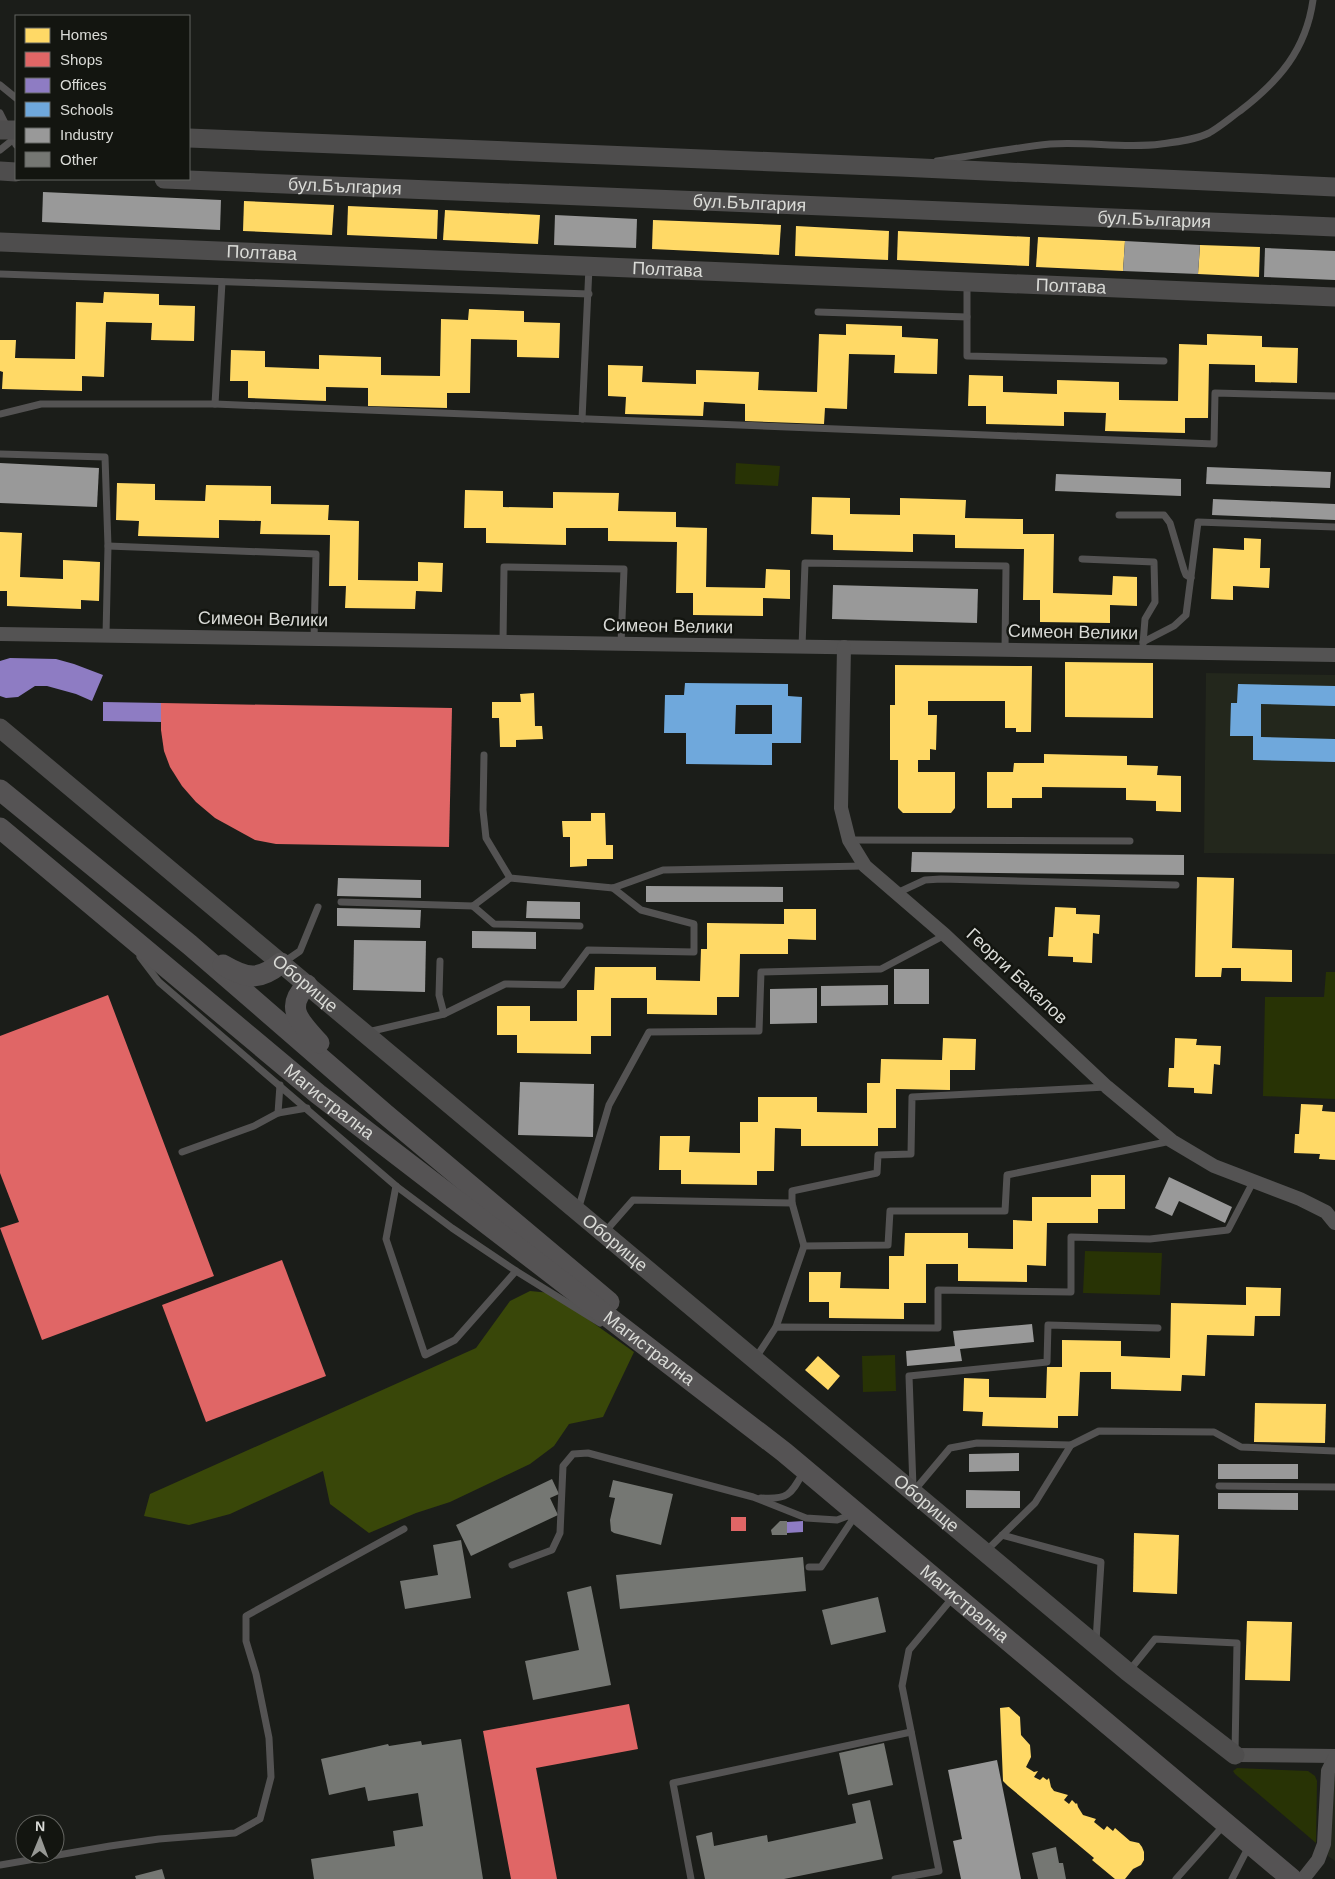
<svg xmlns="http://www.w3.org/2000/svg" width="1335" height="1879" viewBox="0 0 1335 1879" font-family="Arial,sans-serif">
<rect width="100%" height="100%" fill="#1b1d19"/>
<g fill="#23271c">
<polygon points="1206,673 1335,675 1335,854 1204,853"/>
<polygon points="1335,1761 1335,1861 1328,1856"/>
</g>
<g fill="#283305">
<polygon points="736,463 780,466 778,486 735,484"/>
<polygon points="1326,972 1335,972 1335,1099 1263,1096 1265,997 1324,997"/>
<polygon points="1085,1251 1162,1253 1160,1295 1083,1293"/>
<polygon points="895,1355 896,1391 863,1392 862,1356"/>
<polygon points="1237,1768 1308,1771 1315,1776 1317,1781 1316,1843 1235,1774 1233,1771"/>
</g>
<polygon fill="#394709" points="530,1291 551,1293 634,1352 603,1417 569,1424 554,1446 530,1464 450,1502 416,1513 369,1533 330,1504 323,1471 230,1514 189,1525 144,1516 150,1494 476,1348 510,1301"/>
<g fill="#ffd966">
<polygon points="244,201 334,205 332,235 243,231"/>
<polygon points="348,206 438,210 437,239 347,235"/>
<polygon points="445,210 540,215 538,244 443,240"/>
<polygon points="653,220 781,225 779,255 652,249"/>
<polygon points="796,226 889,231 888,260 795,256"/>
<polygon points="898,231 1030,237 1029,266 897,260"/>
<polygon points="1038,237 1125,241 1123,271 1036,267"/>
<polygon points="1200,245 1260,247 1259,277 1198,274"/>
<polygon points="104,292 159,294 159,305 195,306 194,341 151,340 152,323 106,322 104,377 82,376 82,391 2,389 3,372 0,371 0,340 16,340 15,358 75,359 76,302 103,303"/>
<polygon points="469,309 524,311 524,322 560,323 559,358 517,357 517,340 471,339 470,393 447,393 447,408 368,406 368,388 326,387 326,401 248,398 248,381 230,381 231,350 265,351 265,367 319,369 319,355 381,357 381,375 440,376 441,319 468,320"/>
<polygon points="846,324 902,326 902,337 938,339 937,374 894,373 895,355 849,354 847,409 825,408 824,424 745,421 745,404 704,402 703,416 625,414 626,397 608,396 608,365 643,366 642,382 696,384 696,370 759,372 758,390 817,392 819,334 846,335"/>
<polygon points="1207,334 1262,336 1262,347 1298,348 1297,383 1255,382 1255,365 1209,364 1208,418 1185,418 1185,433 1105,431 1106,413 1064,412 1064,426 986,424 986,406 968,406 969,375 1003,376 1003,392 1057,394 1057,380 1119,382 1119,400 1178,401 1179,344 1207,345"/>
<polygon points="117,483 155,484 155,500 205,501 206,485 271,486 271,504 329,505 328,520 359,521 358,580 418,581 418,562 443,563 442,592 416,591 415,609 345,608 346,586 329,586 330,535 260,534 261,521 219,520 219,538 138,536 139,521 116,520"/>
<polygon points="465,490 503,491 503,507 553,508 553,492 619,493 618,511 676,512 676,527 707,528 706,587 765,588 766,569 790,570 790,599 763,598 763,616 693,615 693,593 676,593 677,542 608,541 608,528 566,528 566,545 486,543 486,528 464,528"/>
<polygon points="812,497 850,498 850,514 900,515 900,498 966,500 965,518 1023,519 1023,534 1054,534 1053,593 1112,595 1113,576 1137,577 1137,606 1110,605 1110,623 1040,622 1040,600 1023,600 1024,549 955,548 955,535 913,534 913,552 833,550 833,535 811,534"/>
<polygon points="0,532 22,533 20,577 63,579 63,560 100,562 99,601 81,600 81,609 7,606 7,591 0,591"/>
<polygon points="1244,538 1261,539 1260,568 1270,568 1269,588 1233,586 1233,600 1211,599 1213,548 1244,550"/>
<polygon points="1065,662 1153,663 1153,718 1065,717"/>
<polygon points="895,665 1032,666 1031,732 1016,732 1016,728 1005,728 1005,701 928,701 928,715 937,715 936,750 930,749 930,760 918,760 918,772 955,772 955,808 951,813 903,813 898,808 898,760 890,760 890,705 895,705"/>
<polygon points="534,693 535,726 542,726 543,739 516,740 516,747 500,747 499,718 492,718 492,702 521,702 520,694"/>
<polygon points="1044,754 1127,756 1127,765 1158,766 1157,775 1181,776 1181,812 1156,811 1156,801 1126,800 1126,788 1042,787 1042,798 1012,798 1012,808 987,808 987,772 1013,772 1014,763 1044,763"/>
<polygon points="591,813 605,813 606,845 613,845 613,859 587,859 587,866 570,867 570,837 563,837 562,821 591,821"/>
<polygon points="1197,877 1234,878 1232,948 1292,950 1292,982 1241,981 1241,968 1222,968 1221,977 1195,977"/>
<polygon points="1055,907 1076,908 1076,914 1100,915 1099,934 1093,933 1092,963 1073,962 1073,957 1048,956 1049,937 1053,937"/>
<polygon points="784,909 816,909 816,940 788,939 788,954 740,954 739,997 717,997 717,1015 647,1014 647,998 611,998 611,1036 591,1036 591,1054 517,1053 517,1035 497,1035 497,1006 530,1006 530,1021 577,1021 577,990 594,990 595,967 656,967 656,980 700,981 701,949 707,949 707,923 784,924"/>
<polygon points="943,1038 976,1039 975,1070 950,1070 950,1090 896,1089 896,1128 878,1128 878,1146 801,1146 801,1129 775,1128 774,1171 757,1171 757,1185 681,1184 681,1170 659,1170 660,1136 690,1136 689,1152 740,1153 740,1122 758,1122 758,1097 817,1097 817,1112 867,1113 867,1083 880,1083 881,1059 942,1060"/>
<polygon points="1175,1038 1197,1039 1196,1045 1221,1046 1220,1065 1214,1064 1212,1094 1194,1093 1194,1088 1168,1087 1169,1068 1174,1068"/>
<polygon points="1301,1104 1323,1105 1322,1111 1335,1112 1335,1160 1319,1159 1320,1154 1294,1153 1295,1134 1299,1134"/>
<polygon points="1091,1175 1125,1175 1125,1209 1098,1209 1098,1223 1047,1223 1046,1266 1027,1265 1027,1282 958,1281 958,1264 926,1264 926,1303 904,1303 904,1319 829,1318 829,1302 809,1302 809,1272 841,1272 840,1288 889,1289 889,1256 904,1256 905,1233 968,1233 968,1248 1013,1249 1013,1220 1032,1221 1032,1197 1091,1197"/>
<polygon points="1246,1287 1281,1288 1280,1316 1255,1316 1254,1336 1207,1335 1205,1376 1182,1375 1181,1391 1111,1389 1111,1372 1080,1372 1078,1416 1058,1416 1058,1428 982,1426 983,1412 963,1411 964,1378 989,1379 989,1397 1046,1398 1047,1367 1062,1367 1062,1340 1121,1341 1121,1356 1170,1358 1171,1303 1246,1305"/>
<polygon points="818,1356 840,1376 828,1390 805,1370"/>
<polygon points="1255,1403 1326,1404 1325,1443 1254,1442"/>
<polygon points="1134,1533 1179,1535 1177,1594 1133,1592"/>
<polygon points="1247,1621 1292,1622 1290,1681 1245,1680"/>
<polygon points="1009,1707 1020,1717 1021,1735 1030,1745 1031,1757 1026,1767 1034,1772 1038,1771 1034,1777 1040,1780 1043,1777 1047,1780 1049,1778 1051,1787 1054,1791 1068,1795 1064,1800 1069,1804 1072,1800 1076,1804 1077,1803 1078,1807 1083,1815 1096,1819 1094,1822 1104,1830 1107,1826 1113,1831 1115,1828 1130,1841 1139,1843 1142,1847 1144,1852 1144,1860 1141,1865 1133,1869 1125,1879 1115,1879 1092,1860 1094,1858 1008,1786 1003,1781 1000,1708"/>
</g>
<g fill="#e06666">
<polygon points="161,703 452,708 449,847 276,844 255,840 215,818 196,802 182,786 170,767 164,751 161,730"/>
<polygon points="108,995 214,1276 42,1340 0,1228 19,1222 0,1173 0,1036"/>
<polygon points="282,1260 326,1376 206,1422 162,1305"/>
<rect x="731" y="1517" width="15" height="14"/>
<polygon points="629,1704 638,1749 536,1768 557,1879 511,1879 483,1731"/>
</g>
<g fill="#8e7cc3">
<polygon points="10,658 56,659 74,664 103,675 92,701 76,694 47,686 35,686 18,697 6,698 0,696 0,661"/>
<polygon points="103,702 161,703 161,722 103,721"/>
<polygon points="803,1521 803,1532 787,1533 787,1522"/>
</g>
<g fill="#6fa8dc" fill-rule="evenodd">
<path d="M685 683 788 684V696L802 697 801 743H772V765L686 764V733H664L665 695H684ZM736 705H772V734H735Z"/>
<polygon points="1238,684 1335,686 1335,706 1261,704 1261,737 1335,739 1335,762 1253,760 1253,736 1230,736 1231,703 1237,703"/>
</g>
<g fill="#999">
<polygon points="43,192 221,200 220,230 42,222"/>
<polygon points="555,215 637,219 636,248 554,245"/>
<polygon points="1125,241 1200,245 1198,274 1123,271"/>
<polygon points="1265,248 1335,251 1335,280 1264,277"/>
<polygon points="0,463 99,468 97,507 0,503"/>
<polygon points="1207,467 1331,472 1330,488 1206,484"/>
<polygon points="1056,474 1181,479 1181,496 1055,491"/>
<polygon points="1213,499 1335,504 1335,520 1212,515"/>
<polygon points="833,585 978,589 977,623 832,619"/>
<polygon points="912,852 1184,855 1184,875 911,872"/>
<polygon points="338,878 421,880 421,898 337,896"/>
<polygon points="646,886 783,887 783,902 646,902"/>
<polygon points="527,901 580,902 580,919 526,918"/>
<polygon points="337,908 421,910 420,928 337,926"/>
<polygon points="472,931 536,932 536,949 472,948"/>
<polygon points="354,940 426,941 425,992 353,990"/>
<rect x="894" y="969" width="35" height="35"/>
<polygon points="888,985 888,1005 821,1006 821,986"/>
<polygon points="817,988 817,1023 770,1024 770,989"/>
<polygon points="520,1082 594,1084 593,1137 518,1135"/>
<polygon points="1169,1177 1232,1207 1225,1223 1179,1201 1172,1216 1155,1208"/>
<polygon points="1032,1324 1034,1342 960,1349 962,1361 907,1366 906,1351 955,1346 953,1331"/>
<polygon points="1019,1453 1019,1471 969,1472 969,1454"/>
<rect x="1218" y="1464" width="80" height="15"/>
<polygon points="966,1490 1020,1491 1020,1508 966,1508"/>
<polygon points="1218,1493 1298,1493 1298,1510 1218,1509"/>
<polygon points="997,1760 1021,1879 961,1879 953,1841 962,1839 948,1770"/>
</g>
<g fill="#757773">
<polygon points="552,1479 559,1494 550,1498 558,1515 471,1556 456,1525"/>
<polygon points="613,1480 673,1494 661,1545 614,1533 611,1531 610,1520 615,1498 609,1497"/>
<polygon points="780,1521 787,1521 787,1535 772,1535 771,1530"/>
<polygon points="461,1540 471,1598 405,1609 400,1581 438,1575 433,1545"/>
<polygon points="803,1557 806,1591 620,1609 616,1575"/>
<polygon points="591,1586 611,1685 533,1700 525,1661 579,1650 567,1592"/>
<polygon points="878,1597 886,1632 831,1645 822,1610"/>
<polygon points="461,1739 483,1879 314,1879 311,1859 395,1846 393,1831 423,1826 418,1793 368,1801 365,1787 329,1795 321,1759 388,1744 389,1746 421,1741 422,1745"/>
<polygon points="884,1743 893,1785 848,1795 839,1753"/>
<polygon points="870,1800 883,1859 784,1879 705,1879 696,1836 712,1832 714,1846 767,1835 768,1842 856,1823 852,1804"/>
<polygon points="1056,1847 1059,1863 1063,1863 1066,1879 1038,1879 1032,1853"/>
<polygon points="162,1869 165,1879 136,1879 135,1876"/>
</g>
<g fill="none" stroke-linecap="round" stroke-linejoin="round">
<g stroke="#545353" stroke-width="7">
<polyline points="0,85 16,98"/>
<polyline points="0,113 16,145"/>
<polyline points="0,150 15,138"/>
<path d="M937 161C975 155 1013 148 1050 144 1087 141 1124 149 1161 144 1176 142 1195 140 1209 133 1220 127 1230 118 1240 111 1279 81 1306 50 1313 0"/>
<polyline points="0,274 589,294"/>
<polyline points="967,282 967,356 1164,361"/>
<polyline points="818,312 967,317"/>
<polyline points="215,404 222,282"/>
<polyline points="0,414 41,404 215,404 1214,444 1215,393 1335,396"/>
<polyline points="582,419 589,267"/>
<polyline points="0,454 105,457 108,546 106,635"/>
<polyline points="1119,515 1164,515 1170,523 1184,570 1186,575 1191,578"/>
<polyline points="108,546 316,554 314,639"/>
<polyline points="1082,559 1154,562 1155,602 1145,619 1143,644"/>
<polyline points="503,642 504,567 624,569 621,644"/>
<polyline points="1143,642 1174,626 1186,615 1198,522 1335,527"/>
<polyline points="802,647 805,563 1006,566 1005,650"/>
<polyline points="484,755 483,810 486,838 510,878 613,888 663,870 864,866"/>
<polyline points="849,840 1130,841"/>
<polyline points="897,893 925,880 941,879 1176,885"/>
<polyline points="341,902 473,906 510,878"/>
<polyline points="473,906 494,924 580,926"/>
<polyline points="140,957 159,982 396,1186 452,1228 516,1271 600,1323"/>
<polyline points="440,961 439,995 444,1014"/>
<polyline points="284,962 300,951 318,907"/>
<polyline points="368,1032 444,1014 505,984 562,985 588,950 694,952 694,924 641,910 613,888"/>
<polyline points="278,1113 280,1085"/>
<polyline points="182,1152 254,1126 278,1113 307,1108"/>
<polyline points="396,1186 386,1239 425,1355 455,1340 516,1271"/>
<polyline points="792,1203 804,1246"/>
<polyline points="578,1210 609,1105 649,1032 759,1031 761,972 881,969 945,935"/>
<polyline points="604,1233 633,1200 792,1203 792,1191 877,1173 878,1155 911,1154 912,1097 1106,1087"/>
<polyline points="776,1327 804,1246 888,1245 890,1211 1005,1211 1007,1175 1171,1141"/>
<polyline points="755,1359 776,1327 938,1328 938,1290 1071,1292 1071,1237 1150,1239 1228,1230 1253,1182"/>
<polyline points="1219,1486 1335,1487"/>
<polyline points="913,1487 909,1376 1047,1362 1048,1325 1158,1328"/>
<polyline points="913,1492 950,1448 977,1443 1071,1445"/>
<path d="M761 1498C789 1500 791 1494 804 1471"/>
<polyline points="1002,1535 1101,1562 1096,1641"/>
<polyline points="985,1552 1035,1503 1071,1445 1099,1431 1214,1432 1241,1447 1335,1451"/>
<polyline points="512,1565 552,1550 560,1533 563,1466 573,1454 588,1453 753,1497 806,1518 837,1520 853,1514"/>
<polyline points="809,1567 821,1567 855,1516"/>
<polyline points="1129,1671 1155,1639 1237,1643 1235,1752"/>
<polyline points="0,1865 110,1846 159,1839 235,1833 260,1819 271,1777 269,1738 256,1674 246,1641 246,1616 404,1529"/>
<polyline points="691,1879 673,1783 911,1732"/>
<polyline points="895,1879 939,1871 902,1686 909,1650 954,1596"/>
<polyline points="1176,1879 1224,1825"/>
<polyline points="1232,1879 1249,1846"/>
</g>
<g stroke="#545353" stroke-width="14">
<polyline points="0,634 1335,655"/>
<polyline points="844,647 841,808 849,840 865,866 945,935 1107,1087 1172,1141 1214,1166 1300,1199 1326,1212 1335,1223"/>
<polyline points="1235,1755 1335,1756"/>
<polyline points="1303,1879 1318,1860 1324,1844 1328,1771 1335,1757"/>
</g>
<g stroke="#4e4d4d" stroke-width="19">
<polyline points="0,130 16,130"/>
<polyline points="189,138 900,167 1335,187"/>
<polyline points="0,171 16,172"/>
<path id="s1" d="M164 179 1335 227"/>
<path id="s2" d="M0 242 1335 297"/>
<path id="s3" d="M0 728 1128 1672 1235 1755"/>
</g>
<g stroke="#555354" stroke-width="21">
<polyline points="0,790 190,945 385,1114 609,1302"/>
<path id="s4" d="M0 828 318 1094 784 1452 1292 1879"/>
<path d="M223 965C247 979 259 981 281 963"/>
<path d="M307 985C283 1008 301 1023 319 1043"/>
</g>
</g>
<g text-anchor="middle" stroke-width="5" stroke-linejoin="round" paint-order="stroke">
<g font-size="18" fill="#dadbd7" stroke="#131510">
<text dy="6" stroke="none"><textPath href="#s1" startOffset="181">бул.България</textPath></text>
<text dy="6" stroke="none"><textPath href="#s1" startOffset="586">бул.България</textPath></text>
<text dy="6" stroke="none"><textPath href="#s1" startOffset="991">бул.България</textPath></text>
<text dy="6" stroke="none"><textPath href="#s2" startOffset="262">Полтава</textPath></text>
<text dy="6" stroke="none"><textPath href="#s2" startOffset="668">Полтава</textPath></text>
<text dy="6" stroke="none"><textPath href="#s2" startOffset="1072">Полтава</textPath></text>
<text transform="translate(263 619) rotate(1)" y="6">Симеон Велики</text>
<text transform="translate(668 626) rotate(1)" y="6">Симеон Велики</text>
<text transform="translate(1073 632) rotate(1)" y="6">Симеон Велики</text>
<text transform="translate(1017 976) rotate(43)" y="6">Георги Бакалов</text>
<text dy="6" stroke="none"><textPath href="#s3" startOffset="398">Оборище</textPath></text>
<text dy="6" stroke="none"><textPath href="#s4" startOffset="428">Магистрална</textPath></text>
<text dy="6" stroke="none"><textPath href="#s3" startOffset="802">Оборище</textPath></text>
<text dy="6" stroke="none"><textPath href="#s4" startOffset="832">Магистрална</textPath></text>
<text dy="6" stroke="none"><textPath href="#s3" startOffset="1208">Оборище</textPath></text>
<text dy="6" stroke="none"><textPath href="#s4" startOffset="1238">Магистрална</textPath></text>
</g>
</g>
<rect x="15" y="15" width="175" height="165" fill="#131510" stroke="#636460"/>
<rect x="25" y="28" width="25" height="15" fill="#ffd966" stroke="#636460"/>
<text x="60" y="40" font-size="15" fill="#dadbd7">Homes</text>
<rect x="25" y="52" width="25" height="15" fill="#e06666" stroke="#636460"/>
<text x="60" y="65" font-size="15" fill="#dadbd7">Shops</text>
<rect x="25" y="78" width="25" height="15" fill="#8e7cc3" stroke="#636460"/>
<text x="60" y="90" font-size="15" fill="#dadbd7">Offices</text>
<rect x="25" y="102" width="25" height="15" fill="#6fa8dc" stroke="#636460"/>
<text x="60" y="115" font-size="15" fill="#dadbd7">Schools</text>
<rect x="25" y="128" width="25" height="15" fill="#999999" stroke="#636460"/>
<text x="60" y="140" font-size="15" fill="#dadbd7">Industry</text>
<rect x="25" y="152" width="25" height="15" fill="#757773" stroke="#636460"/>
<text x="60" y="165" font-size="15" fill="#dadbd7">Other</text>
<g transform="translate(40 1839) rotate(1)"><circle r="24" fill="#131510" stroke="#636460"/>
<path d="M0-4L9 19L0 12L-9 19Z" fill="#979894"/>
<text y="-8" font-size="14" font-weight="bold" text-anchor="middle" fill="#dadbd7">N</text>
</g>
</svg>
